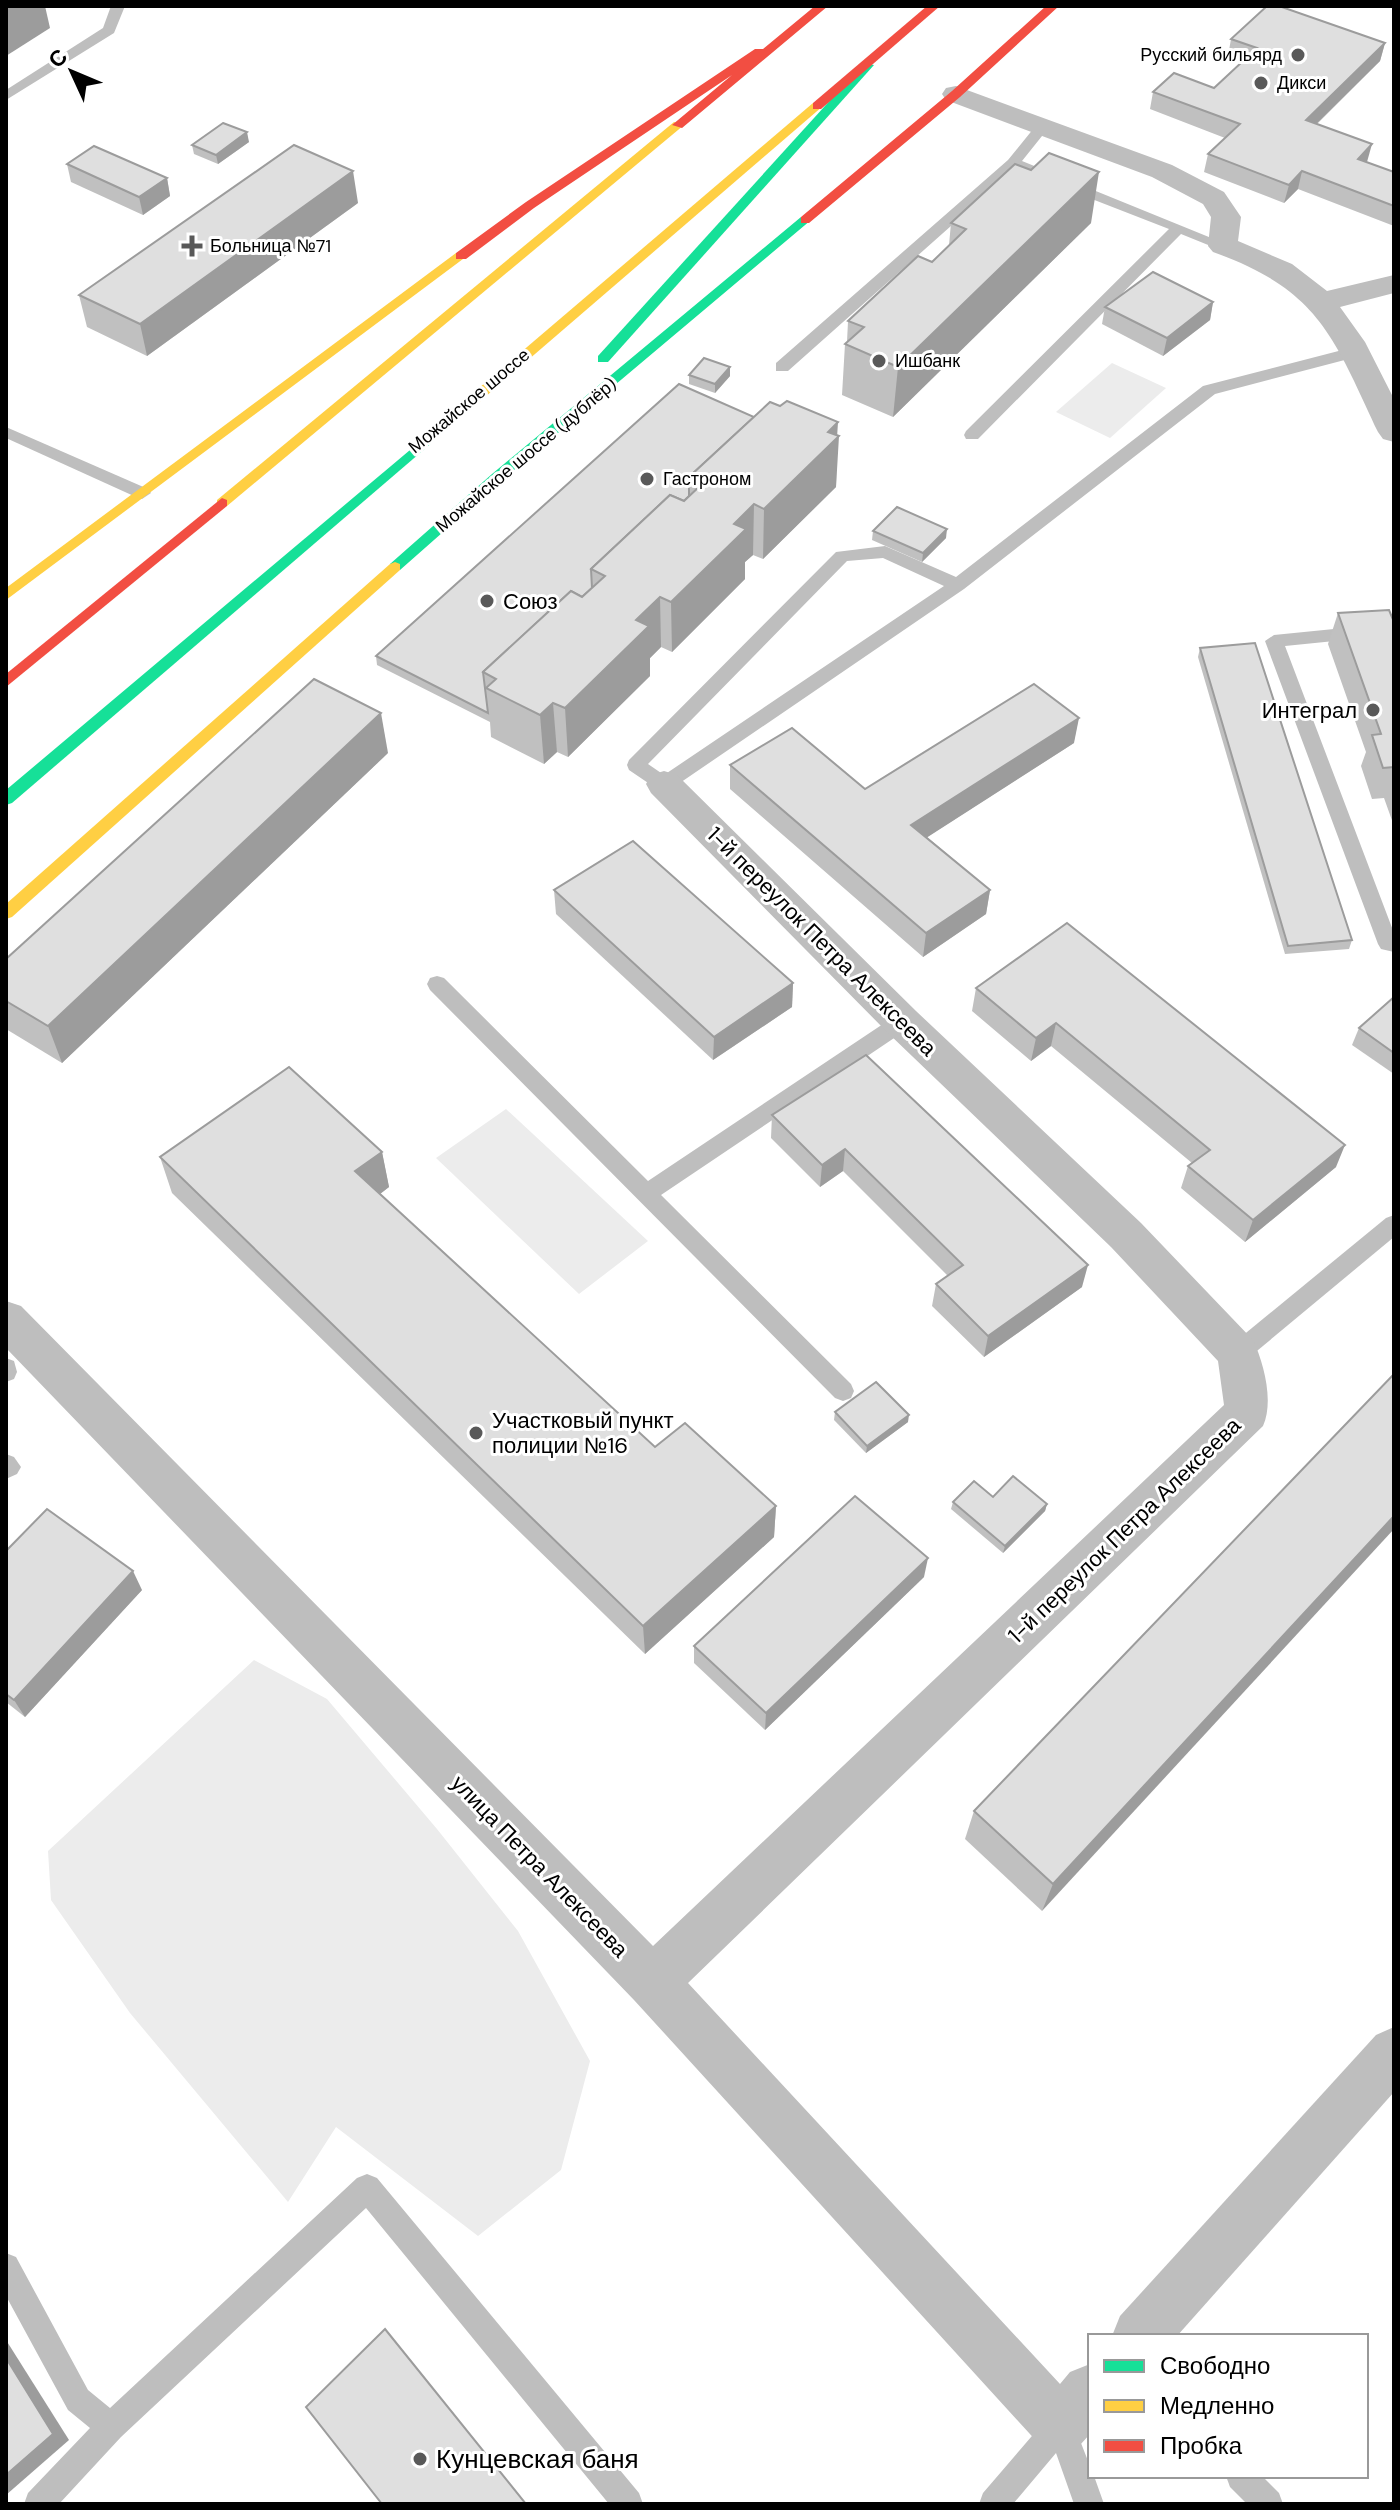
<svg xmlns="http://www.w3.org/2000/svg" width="1400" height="2510" viewBox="0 0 1400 2510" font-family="'DM Sans',sans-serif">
<rect width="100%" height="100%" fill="#fff"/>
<g fill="#ececec">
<polygon points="1112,363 1166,388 1110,438 1056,412"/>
<polygon points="506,1109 648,1241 579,1294 436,1158"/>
<polygon points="254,1660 327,1699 437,1829 518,1931 590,2061 561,2170 478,2236 336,2127 288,2202 130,2013 51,1900 48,1851"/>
</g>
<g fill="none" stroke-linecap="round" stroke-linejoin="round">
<g fill="#bebebe" fill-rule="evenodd">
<polygon points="111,6 125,6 114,33 6,100 6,90 103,28"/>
<polygon points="1043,122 1050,126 1022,161 1231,246 1223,251 1181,234 978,439 966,439 964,435 966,431 1169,229 1015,169 788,371 776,371 776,363 1008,160 1038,123"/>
<path d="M1354 347 1362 352 1360 356 1215 394 964 589 671 789H657L629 770 627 765 629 760 836 552 885 546 956 577 1203 386ZM883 558 944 586 664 775 648 764 847 561Z"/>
<polygon points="6,427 148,489 151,493 142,499 136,497 6,438"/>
<polygon points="1394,623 1394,635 1285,646 1394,933 1394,952 1381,949 1378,944 1265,641 1274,635"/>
<polygon points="437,976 444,978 648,1181 895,1016 909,1016 912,1022 909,1028 661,1195 851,1384 854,1391 851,1398 843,1401 835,1398 430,990 427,984 430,978"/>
<polygon points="1394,1215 1394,1237 1246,1360 1238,1363 1230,1360 1227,1353 1230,1346 1386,1218"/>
<polygon points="6,1358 14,1361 17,1372 14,1379 6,1382"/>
<polygon points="6,1454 14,1457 21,1467 17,1474 6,1479"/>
<polygon points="367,2174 377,2178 639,2493 643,2504 609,2504 366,2208 121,2437 59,2504 24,2504 28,2493 90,2428 68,2410 6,2296 6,2253 16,2257 88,2390 110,2408 357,2178"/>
<polygon points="1060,2410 1070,2415 1090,2466 1090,2476 1094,2476 1104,2504 1074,2504 1056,2453 1013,2504 979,2504 983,2493 1050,2415"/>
<polygon points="1226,2476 1262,2476 1279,2493 1283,2504 1247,2504 1230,2487"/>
</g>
<g fill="#bebebe" fill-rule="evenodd">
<path d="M956 86 1172 165 1224 192 1241 217 1238 241 1292 264 1327 291 1394 275V293L1340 307 1365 342 1394 399V442L1383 439 1378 432C1333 336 1319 290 1213 252L1208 246 1211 217 1203 204 1152 177 946 100 942 94 946 88Z"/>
<path d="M664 771 677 775 916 1011 1141 1223 1253 1340C1264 1363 1274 1402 1263 1426L688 1983 1060 2384 1070 2372 1090 2364V2434L1080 2445 1060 2453 1040 2445 634 2000 6 1348V1301L21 1306 653 1946 1224 1405 1218 1361 1111 1247 888 1033 651 793 646 784 651 775Z"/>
<polygon points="1394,2027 1394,2092 1177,2336 1112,2336 1120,2316 1376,2035"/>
</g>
<g fill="#16e098" fill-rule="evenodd">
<polygon points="864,63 874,65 608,362 598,362 598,356"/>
<polygon points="801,217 811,220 502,480 400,570 390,570 390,564 492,474"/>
<polygon points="429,434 434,435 434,441 12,803 6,805 6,790"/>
</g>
<g fill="#ffcf43" fill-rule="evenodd">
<polygon points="813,103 823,106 434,441 424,441 424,435"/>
<polygon points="674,122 684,125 227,506 217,506 217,500"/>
<polygon points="456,253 467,256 6,600 6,588"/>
<polygon points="395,562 400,564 400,570 12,917 6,919 6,904 390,564"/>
</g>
<g fill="#f24e42" fill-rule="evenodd">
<polygon points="815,6 828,6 682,128 672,125 732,75 534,208 466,259 456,259 456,253 526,202 755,49 763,49"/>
<polygon points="927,6 940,6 821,109 813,109 813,103"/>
<polygon points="1046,6 1059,6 960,97 809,223 801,223 801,217 952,91"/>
<polygon points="222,498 227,500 227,506 6,687 6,674"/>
</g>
</g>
<g fill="#c0c0c0">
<polygon points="1231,39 1385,43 1380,61 1317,124 1367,162 1394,172 1394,226 1298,189 1284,203 1204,172 1208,154 1225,138 1150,109 1153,92 1214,88 1242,62 1228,56"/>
<polygon points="249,142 218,164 194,154 192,145"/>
<polygon points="67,164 167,178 170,196 143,215 71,182"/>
<polygon points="358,203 147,356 87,327 79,295"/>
<polygon points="951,223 1091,223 893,417 842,395 845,344 847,342 848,321 932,262 949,245"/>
<polygon points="1213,302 1210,320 1163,356 1102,324 1105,307"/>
<polygon points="689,375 730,376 715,393 689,384"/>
<polygon points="754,417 837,435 836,487 763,559 753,555 745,562 745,579 672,652 661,647 650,658 650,676 568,757 557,752 544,764 491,737 490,722 377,665 376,656"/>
<polygon points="873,531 946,538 922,562 872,540"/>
<polygon points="1338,613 1394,622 1394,826 1384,798 1372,799 1361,766 1366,752 1328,644"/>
<polygon points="1200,648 1352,940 1349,949 1285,954 1198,657"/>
<polygon points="1074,743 927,837 990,890 986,914 923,957 730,789 730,765 865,789"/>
<polygon points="388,753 62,1063 6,1029 6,959"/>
<polygon points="554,890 793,983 792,1007 713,1060 556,914"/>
<polygon points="1067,923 1336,1167 1245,1242 1181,1188 1188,1166 1192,1163 1051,1046 1031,1061 972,1011 976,988"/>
<polygon points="1394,997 1394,1074 1352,1045 1359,1028"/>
<polygon points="866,1055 1082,1287 984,1357 932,1306 936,1284 948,1276 843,1171 820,1187 771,1138 772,1115"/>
<polygon points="382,1152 389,1187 380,1194 655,1447 776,1506 774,1537 645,1654 172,1193 160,1157"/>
<polygon points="1394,1374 1042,1911 965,1839 974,1811"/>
<polygon points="835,1412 908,1422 866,1453 834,1420"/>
<polygon points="993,1497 1047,1504 1045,1511 1003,1553 951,1509 953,1502"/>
<polygon points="6,1551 142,1590 25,1717 6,1702"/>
<polygon points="924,1577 765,1730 694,1663 694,1646"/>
</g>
<g fill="#9c9c9c">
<polygon points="10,6 45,6 50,28 6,56 6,8"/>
<polygon points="1385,43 1380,61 1302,138 1306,120"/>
<polygon points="247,132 249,142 218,164 216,155"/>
<polygon points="1372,144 1367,162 1358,159"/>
<polygon points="353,171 358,203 147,356 140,324"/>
<polygon points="1302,171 1298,189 1284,203 1289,185"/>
<polygon points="1099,172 1091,223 893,417 898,367"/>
<polygon points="167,178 170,196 143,215 139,197"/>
<polygon points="1213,302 1210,320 1163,356 1167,338"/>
<polygon points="730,367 730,376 715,393 715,384"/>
<polygon points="838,422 837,438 839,436 836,487 763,559 764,509 828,432"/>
<polygon points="754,504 753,555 745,562 745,579 672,652 671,602 734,524"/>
<polygon points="947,529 946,538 922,562 923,553"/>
<polygon points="660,597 661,647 650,658 650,676 568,757 565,708 636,620"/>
<polygon points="553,703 557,752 544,764 540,715"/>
<polygon points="381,713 388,753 62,1063 48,1026"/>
<polygon points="1079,718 1074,743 909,849 911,825"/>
<polygon points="990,890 986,914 923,957 926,933"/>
<polygon points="793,983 792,1007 713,1060 714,1037"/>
<polygon points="1056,1023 1051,1046 1031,1061 1036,1038"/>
<polygon points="1345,1145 1336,1167 1245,1242 1253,1220"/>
<polygon points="845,1149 843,1171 820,1187 822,1165"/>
<polygon points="382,1152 389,1187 363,1207 355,1171"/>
<polygon points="1088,1265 1082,1287 984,1357 988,1336"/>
<polygon points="909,1415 908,1422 866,1453 867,1446"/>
<polygon points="1047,1504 1045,1511 1003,1553 1005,1546"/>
<polygon points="776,1506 774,1537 645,1654 643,1626"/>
<polygon points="1394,1516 1394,1529 1042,1911 1053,1884"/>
<polygon points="928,1558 924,1577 765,1730 766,1713"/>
<polygon points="133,1571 142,1590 25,1717 14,1700"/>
<polygon points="6,2340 69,2440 6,2495"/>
</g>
<g fill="#dfdfdf" stroke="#9c9c9c" stroke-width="2">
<polygon points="1267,6 1279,6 1385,43 1306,120 1372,144 1358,159 1394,172 1394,206 1302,171 1289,185 1208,154 1240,124 1153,92 1174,73 1214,88 1257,48 1231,39"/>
<polygon points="223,123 247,132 216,155 192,145"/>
<polygon points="294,145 353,171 140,324 79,295"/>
<polygon points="94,146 167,178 139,197 67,164"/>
<polygon points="1049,153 1099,172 898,367 845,344 864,327 848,321 918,256 932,262 966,229 951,223 1015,164 1031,170"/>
<polygon points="1153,272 1213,302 1167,338 1105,307"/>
<polygon points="704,358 730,367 715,384 689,375"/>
<polygon points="679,384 754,417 689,477 689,496 684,501 670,495 591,569 592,588 582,597 571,591 483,672 488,713 376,656"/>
<polygon points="787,401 838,422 828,432 839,436 764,509 754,504 734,524 746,529 671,602 660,597 636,620 649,626 565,708 553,703 540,715 486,688 496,679 483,672 571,591 582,597 605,576 591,569 670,495 684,501 703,483 689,477 770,402 780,406"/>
<polygon points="897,507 947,529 923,553 873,531"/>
<polygon points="1389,610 1394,622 1394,767 1383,768 1372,735 1381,734 1338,613"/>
<polygon points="1255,643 1352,940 1288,946 1200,648"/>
<polygon points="314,679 381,713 48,1026 6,1001 6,959"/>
<polygon points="1034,684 1079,718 911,825 990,890 926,933 730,765 792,728 865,789"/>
<polygon points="633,841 793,983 714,1037 554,890"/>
<polygon points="1067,923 1345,1145 1253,1220 1188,1166 1210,1150 1056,1023 1036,1038 976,988"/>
<polygon points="1394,997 1394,1053 1359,1028"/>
<polygon points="866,1055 1088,1265 988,1336 936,1284 963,1265 845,1149 822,1165 772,1115"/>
<polygon points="289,1067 382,1152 355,1171 655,1447 685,1423 776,1506 643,1626 160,1157"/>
<polygon points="1394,1374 1394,1516 1053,1884 974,1811"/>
<polygon points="876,1382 909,1415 867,1446 835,1412"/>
<polygon points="1013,1476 1047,1504 1005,1546 953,1502 974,1481 993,1497"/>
<polygon points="855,1496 928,1558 766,1713 694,1646"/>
<polygon points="47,1509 133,1571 14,1700 6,1694 6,1551"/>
<polygon points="385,2329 526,2504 382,2504 306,2407"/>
<polygon points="6,2358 53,2434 6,2475"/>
</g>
<g fill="#595959" stroke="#fff" stroke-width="3">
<circle cx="1298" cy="55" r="8"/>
<circle cx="1261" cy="83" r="8"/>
<path d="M188 234h8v8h8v8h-8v8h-8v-8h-8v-8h8z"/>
<circle cx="879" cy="361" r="8"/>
<circle cx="647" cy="479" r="8"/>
<circle cx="487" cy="601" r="8"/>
<circle cx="1373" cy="710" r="8"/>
<circle cx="476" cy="1433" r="8"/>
<circle cx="420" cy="2459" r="8"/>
</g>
<g text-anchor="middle" stroke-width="6" stroke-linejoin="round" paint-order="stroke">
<g font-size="18" fill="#000" stroke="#fff" text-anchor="start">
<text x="1282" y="61" text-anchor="end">Русский бильярд</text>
<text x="1277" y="89">Дикси</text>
<text x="210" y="252">Больница №71</text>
<text x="895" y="367">Ишбанк</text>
<text x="663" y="485">Гастроном</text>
</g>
<g font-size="18" fill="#000" stroke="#fff">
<text transform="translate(469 401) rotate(-40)" y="6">Можайское шоссе</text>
<text transform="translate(526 455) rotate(-40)" y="6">Можайское шоссе (дублёр)</text>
</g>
<g font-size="22" fill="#000" stroke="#fff" text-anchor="start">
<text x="503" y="609">Союз</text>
<text x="1357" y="718" text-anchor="end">Интеграл</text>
<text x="492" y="1428">Участковый пункт<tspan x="492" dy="25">полиции №16</tspan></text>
</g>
<g font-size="22" fill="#000" stroke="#fff">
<text transform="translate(822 941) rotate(45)" y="8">1-й переулок Петра Алексеева</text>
<text transform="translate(1124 1530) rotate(-44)" y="8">1-й переулок Петра Алексеева</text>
<text transform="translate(540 1866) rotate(46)" y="8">улица Петра Алексеева</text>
</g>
<g font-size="26" fill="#000" stroke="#fff" text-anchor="start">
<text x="436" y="2468">Кунцевская баня</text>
</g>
</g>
<rect width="1400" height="2510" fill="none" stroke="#000000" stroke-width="16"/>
<rect x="1088" y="2334" width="280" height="144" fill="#ffffff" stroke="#999999" stroke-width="2"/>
<rect x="1104" y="2360" width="40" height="12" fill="#16e098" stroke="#999999" stroke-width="2"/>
<text x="1160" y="2374" font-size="24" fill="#000000">Свободно</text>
<rect x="1104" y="2400" width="40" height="12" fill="#ffcf43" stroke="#999999" stroke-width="2"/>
<text x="1160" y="2414" font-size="24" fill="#000000">Медленно</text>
<rect x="1104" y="2440" width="40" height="12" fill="#f24e42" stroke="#999999" stroke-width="2"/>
<text x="1160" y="2454" font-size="24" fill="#000000">Пробка</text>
<g transform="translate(72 72) rotate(314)" stroke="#ffffff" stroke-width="6" paint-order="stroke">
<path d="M0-6L14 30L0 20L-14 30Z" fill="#000000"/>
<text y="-12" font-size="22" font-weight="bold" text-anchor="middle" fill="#000000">С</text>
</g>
</svg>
